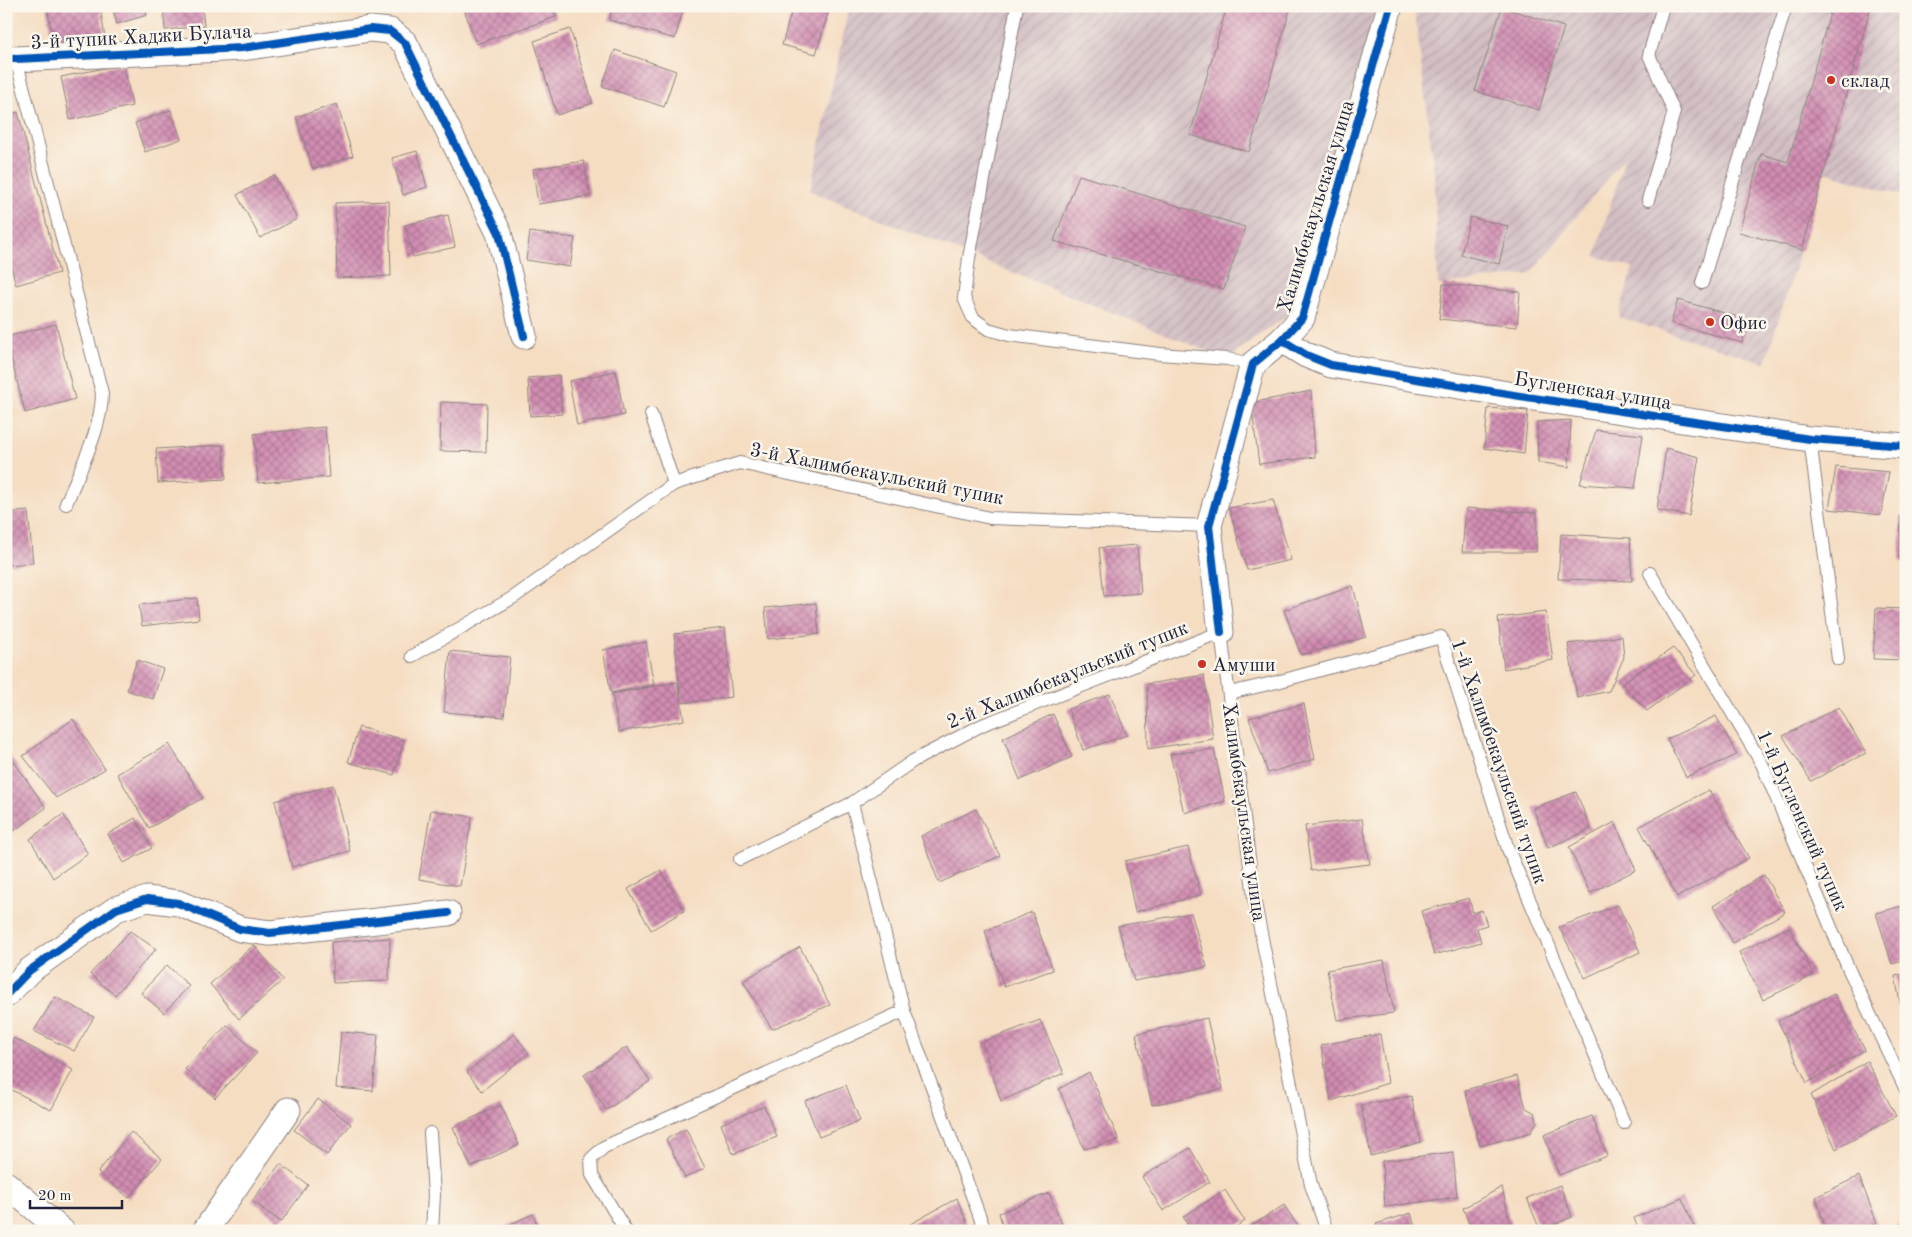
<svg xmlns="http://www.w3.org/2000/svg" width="1912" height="1237" viewBox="0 0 1912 1237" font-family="'Old Standard TT',serif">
<defs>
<pattern id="industrial-furrows" width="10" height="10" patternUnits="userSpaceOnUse" patternTransform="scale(1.25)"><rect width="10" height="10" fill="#d2bec3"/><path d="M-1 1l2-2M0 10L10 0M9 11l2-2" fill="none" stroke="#b4a3a8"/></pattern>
<pattern id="building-cross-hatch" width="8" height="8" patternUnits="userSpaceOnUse" patternTransform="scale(1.25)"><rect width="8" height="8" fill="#d28db2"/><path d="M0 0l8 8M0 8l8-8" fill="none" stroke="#aa7392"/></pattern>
</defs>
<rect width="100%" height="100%" fill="#fbf7ec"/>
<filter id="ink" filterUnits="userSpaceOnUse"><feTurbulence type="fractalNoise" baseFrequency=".02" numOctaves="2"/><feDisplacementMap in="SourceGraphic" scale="10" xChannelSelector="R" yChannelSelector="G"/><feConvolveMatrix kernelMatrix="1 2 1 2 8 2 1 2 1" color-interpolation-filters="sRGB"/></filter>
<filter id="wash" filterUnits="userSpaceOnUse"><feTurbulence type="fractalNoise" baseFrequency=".0096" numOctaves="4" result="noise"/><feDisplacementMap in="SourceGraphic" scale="20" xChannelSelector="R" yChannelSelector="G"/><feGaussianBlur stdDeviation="1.12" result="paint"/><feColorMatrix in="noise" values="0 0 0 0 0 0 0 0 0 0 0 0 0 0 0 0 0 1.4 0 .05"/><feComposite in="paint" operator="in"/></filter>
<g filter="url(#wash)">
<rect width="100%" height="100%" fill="#f5ddc2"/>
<g fill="url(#industrial-furrows)">
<polygon points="849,6 1376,6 1293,311 1227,359 810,191"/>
<polygon points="1417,6 1906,6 1906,197 1825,172 1765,363 1618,317 1633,268 1595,256 1625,157 1530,274 1438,285 1434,171 1415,12"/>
</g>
<g id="blocks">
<g fill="url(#building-cross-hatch)">
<polygon points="47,6 100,6 106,45 55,54"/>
<polygon points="112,6 145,6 147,15 117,24"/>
<polygon points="163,6 202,6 204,26 165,30"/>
<polygon points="463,6 552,6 556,17 476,44"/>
<polygon points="613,6 684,6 675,39 609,20"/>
<polygon points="793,6 830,6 816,54 782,45"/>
<polygon points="1227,6 1291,6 1249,152 1190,135"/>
<polygon points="1832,6 1871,6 1802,250 1739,232 1761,154 1788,162"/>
<polygon points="1502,7 1564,27 1539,110 1475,91"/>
<polygon points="570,29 593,103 557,115 534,41"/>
<polygon points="615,50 676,71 664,107 602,86"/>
<polygon points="124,64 132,106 70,120 61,77"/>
<polygon points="337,104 353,156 313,169 296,117"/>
<polygon points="171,110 181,139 145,152 135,123"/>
<polygon points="18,112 59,273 16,285 6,247 6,115"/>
<polygon points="417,151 427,187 403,195 392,158"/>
<polygon points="584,161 590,196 538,204 533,169"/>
<polygon points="274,175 297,219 260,238 237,195"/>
<polygon points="1079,175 1245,227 1224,289 1054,241"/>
<polygon points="389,201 391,276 337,278 335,203"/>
<polygon points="448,215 455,247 413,257 405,225"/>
<polygon points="1470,217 1508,226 1499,264 1461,255"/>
<polygon points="530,232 575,238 570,267 526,260"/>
<polygon points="1443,284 1520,292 1517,327 1439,319"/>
<polygon points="1678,300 1749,320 1742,343 1671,323"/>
<polygon points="56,324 75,399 25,413 6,337"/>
<polygon points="616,371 624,415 577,425 569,381"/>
<polygon points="559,375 562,414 530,416 528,378"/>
<polygon points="1311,391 1315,457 1259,464 1251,403"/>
<polygon points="441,402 487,404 486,452 440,451"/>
<polygon points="1488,408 1528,411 1524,454 1484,448"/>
<polygon points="1571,420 1569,467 1538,462 1537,422"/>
<polygon points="325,427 329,477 258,483 254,434"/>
<polygon points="1596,430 1643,435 1635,488 1580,484"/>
<polygon points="223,445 226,479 158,483 156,449"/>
<polygon points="1666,448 1699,457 1689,516 1657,510"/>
<polygon points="1836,467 1889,472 1881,515 1829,509"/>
<polygon points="1273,500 1291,560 1247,570 1229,508"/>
<polygon points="1466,508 1537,513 1536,552 1462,552"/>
<polygon points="28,511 33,563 6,565 6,513"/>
<polygon points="1901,515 1906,515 1906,562 1900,561"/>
<polygon points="1561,534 1630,538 1632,581 1558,579"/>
<polygon points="1137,545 1141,593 1104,596 1099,548"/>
<polygon points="1353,586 1366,637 1301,655 1284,610"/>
<polygon points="197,598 199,619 142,626 139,605"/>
<polygon points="816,603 819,634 768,639 765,608"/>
<polygon points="1876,608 1906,609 1906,660 1873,659"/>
<polygon points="1546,612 1553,660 1504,669 1498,618"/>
<polygon points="725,628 732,697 681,703 684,720 619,732 612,694 677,682 681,700 674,634"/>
<polygon points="1622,636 1624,657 1609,691 1577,698 1568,644"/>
<polygon points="646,642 654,685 611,693 603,650"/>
<polygon points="1673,648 1696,675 1647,711 1622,683"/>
<polygon points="450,651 510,657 504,717 444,712"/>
<polygon points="137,660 163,669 153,699 127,690"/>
<polygon points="1204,675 1213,739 1148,749 1147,684"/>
<polygon points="1110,694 1127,735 1083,750 1068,709"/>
<polygon points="1304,704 1315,759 1268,773 1249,718"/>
<polygon points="1839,707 1866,753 1811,781 1783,736"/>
<polygon points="1053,714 1072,757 1020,780 1003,738"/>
<polygon points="1716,716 1737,755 1686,777 1667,739"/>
<polygon points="73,719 105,769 56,798 23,756"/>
<polygon points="359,727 404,740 394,775 348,762"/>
<polygon points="169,744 203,798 149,828 117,774"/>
<polygon points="1214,749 1225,801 1184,813 1170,754"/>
<polygon points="8,753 46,808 6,836 6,754"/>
<polygon points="333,785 350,851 292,867 275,801"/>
<polygon points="1709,790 1749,858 1677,897 1639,827"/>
<polygon points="1576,792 1591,829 1548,848 1533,808"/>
<polygon points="976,809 1000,856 939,883 921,836"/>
<polygon points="431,810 472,817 460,886 419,879"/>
<polygon points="63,814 88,854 53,878 30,839"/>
<polygon points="135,818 152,848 124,863 108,834"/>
<polygon points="1362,819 1370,864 1311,871 1305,826"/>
<polygon points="1615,822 1636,870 1590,893 1569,847"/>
<polygon points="1188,847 1201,895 1135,912 1125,861"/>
<polygon points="661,870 684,911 651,930 628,889"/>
<polygon points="1764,875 1785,912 1733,943 1713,906"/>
<polygon points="1469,898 1473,913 1482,910 1487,925 1477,928 1481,942 1434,955 1421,911"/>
<polygon points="1618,905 1640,952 1585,978 1559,927"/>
<polygon points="1906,905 1906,960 1892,964 1876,913"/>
<polygon points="1032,912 1053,970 1004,987 985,931"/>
<polygon points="1191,913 1207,967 1134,981 1118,926"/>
<polygon points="1789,927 1814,975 1763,1000 1739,952"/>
<polygon points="130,931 156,949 115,995 90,974"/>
<polygon points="390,938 389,981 333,983 331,942"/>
<polygon points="254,945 283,980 239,1019 210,984"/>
<polygon points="800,947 830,1005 772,1029 743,981"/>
<polygon points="1384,960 1394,1013 1337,1020 1327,970"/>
<polygon points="167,965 189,986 164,1013 141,993"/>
<polygon points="1906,974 1906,1029 1905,1029 1895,976"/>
<polygon points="1834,994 1865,1050 1807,1083 1778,1021"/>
<polygon points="55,997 94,1017 74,1051 34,1031"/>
<polygon points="1207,1018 1223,1089 1152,1105 1136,1034"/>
<polygon points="1040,1020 1064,1073 1001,1101 982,1042"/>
<polygon points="227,1025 257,1053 215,1098 185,1069"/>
<polygon points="341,1032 378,1035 373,1091 336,1088"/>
<polygon points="514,1034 529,1053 482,1091 467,1072"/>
<polygon points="1380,1034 1388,1083 1331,1101 1321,1045"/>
<polygon points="14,1038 73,1070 51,1110 6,1087 6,1052"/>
<polygon points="627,1047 650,1081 606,1110 584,1075"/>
<polygon points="1867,1061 1896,1116 1836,1149 1811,1095"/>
<polygon points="1089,1072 1119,1140 1084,1149 1059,1089"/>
<polygon points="1517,1076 1526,1108 1535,1113 1537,1122 1531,1130 1532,1132 1480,1146 1465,1090"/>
<polygon points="846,1085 860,1121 819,1137 805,1101"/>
<polygon points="1411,1096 1421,1142 1371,1156 1361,1105"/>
<polygon points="318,1099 351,1124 327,1155 294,1130"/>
<polygon points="501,1105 519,1145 471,1167 453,1127"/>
<polygon points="764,1106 777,1137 733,1154 721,1124"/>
<polygon points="1592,1116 1607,1156 1559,1175 1544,1135"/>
<polygon points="686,1129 705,1168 685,1178 666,1139"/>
<polygon points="131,1132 162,1159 129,1198 98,1172"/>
<polygon points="1190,1148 1210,1182 1163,1211 1142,1177"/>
<polygon points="1453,1152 1457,1197 1385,1207 1382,1161"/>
<polygon points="280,1164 308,1185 281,1222 252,1201"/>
<polygon points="1859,1176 1877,1223 1859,1231 1826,1231 1816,1197"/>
<polygon points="1560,1185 1572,1217 1540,1230 1527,1198"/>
<polygon points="1502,1187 1512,1231 1472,1231 1463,1208"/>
<polygon points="1225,1190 1245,1221 1229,1231 1192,1231 1183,1217"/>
<polygon points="1049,1193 1065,1231 1004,1231 999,1213"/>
<polygon points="957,1198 970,1231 909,1231 907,1226"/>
<polygon points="1682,1198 1696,1231 1639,1231 1634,1218"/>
<polygon points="1284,1205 1301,1231 1243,1231"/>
<polygon points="1411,1213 1416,1231 1378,1231 1376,1224"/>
<polygon points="533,1214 540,1231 495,1231"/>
</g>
</g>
</g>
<g filter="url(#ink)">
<use href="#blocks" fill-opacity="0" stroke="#8c807e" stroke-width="1"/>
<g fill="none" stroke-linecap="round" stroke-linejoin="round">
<g stroke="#8c807e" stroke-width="14">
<g id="service">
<polyline points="1017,6 969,258 964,298 973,318 988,329 1009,335 1160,354 1227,359 1253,364"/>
<path d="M16 59 102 393C102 430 79 470 66 504"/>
<polyline points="1648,200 1674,112 1649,55 1663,6"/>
<polyline points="1702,283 1786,6"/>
<polyline points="651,414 674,484"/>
<polyline points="1810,439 1838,659"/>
<polyline points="1650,573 1762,764 1849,970 1906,1090"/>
<polyline points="412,656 514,597 674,484 740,463 990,518 1209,526"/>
<polyline points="1229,693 1277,682 1441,637 1508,849 1624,1123"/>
<polyline points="740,859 852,803"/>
<polyline points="430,1133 434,1195 432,1231"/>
<polyline points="626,1231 592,1175 591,1159 604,1147 904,1011"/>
<polyline points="985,1231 904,1011 852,803 913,761 982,725 1221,632 1254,898 1311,1185 1327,1231"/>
<polyline points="1901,1231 1906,1228"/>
</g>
</g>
<g stroke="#8c807e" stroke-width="27">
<g id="minor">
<polyline points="6,57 16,59 242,48 370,29 390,31 405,43 499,233 524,336"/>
<polyline points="1282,340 1306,355 1331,365 1520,396 1810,439 1906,446"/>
<polyline points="1221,632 1209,526 1253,364 1282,340 1302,318 1390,6"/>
<polyline points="6,995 29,971 116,909 147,899 178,903 240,929 270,933 448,913"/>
<polyline points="6,1184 62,1231"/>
<polyline points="205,1231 288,1110"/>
</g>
</g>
<use href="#service" stroke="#fff" stroke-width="12"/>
<use href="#minor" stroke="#fff" stroke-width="25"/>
<g stroke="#fbf7ec" stroke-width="11">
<g id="cycleway">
<polyline points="6,57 16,59 242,48 370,29 390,31 405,43 499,233 524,336"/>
<polyline points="1282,340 1306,355 1331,365 1520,396 1810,439 1906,446"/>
<polyline points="1221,632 1209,526 1253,364 1282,340 1302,318 1390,6"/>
<polyline points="6,995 29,971 116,909 147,899 178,903 240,929 270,933 448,913"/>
</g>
</g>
<use href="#cycleway" stroke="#0057b8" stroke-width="8"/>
</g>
</g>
<g fill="#c8321e" stroke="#fbf7ec" stroke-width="2">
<circle cx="1831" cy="80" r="5"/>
<circle cx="1710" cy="322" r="5"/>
<circle cx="1202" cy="664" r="5"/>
</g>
<g text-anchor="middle" stroke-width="5" stroke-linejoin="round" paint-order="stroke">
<g font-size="20" fill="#22223b" stroke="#fbf7ec">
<text transform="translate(141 36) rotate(-3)" y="7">3-й тупик Хаджи Булача</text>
<text transform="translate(1315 206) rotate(-73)" y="7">Халимбекаульская улица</text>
<text transform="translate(1593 390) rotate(9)" y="7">Бугленская улица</text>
<text transform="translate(877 473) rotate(11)" y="7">3-й Халимбекаульский тупик</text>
<text transform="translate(1067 674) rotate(-22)" y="7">2-й Халимбекаульский тупик</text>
<text transform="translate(1500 761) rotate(71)" y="7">1-й Халимбекаульский тупик</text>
<text transform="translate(1245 812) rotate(82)" y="7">Халимбекаульская улица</text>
<text transform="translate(1803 820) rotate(66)" y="7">1-й Бугленский тупик</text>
</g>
<g font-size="20" fill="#22223b" stroke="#fbf7ec" text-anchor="start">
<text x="1841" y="87">склад</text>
<text x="1720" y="329">Офис</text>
<text x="1212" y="671">Амуши</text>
</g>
</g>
<rect width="1912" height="1237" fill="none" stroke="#fbf7ec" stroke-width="25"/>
<path d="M30 1200v8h92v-8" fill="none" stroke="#22223b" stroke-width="2.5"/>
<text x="38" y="1200" font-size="15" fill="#22223b" stroke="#fbf7ec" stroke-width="4" paint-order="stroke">20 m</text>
</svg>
